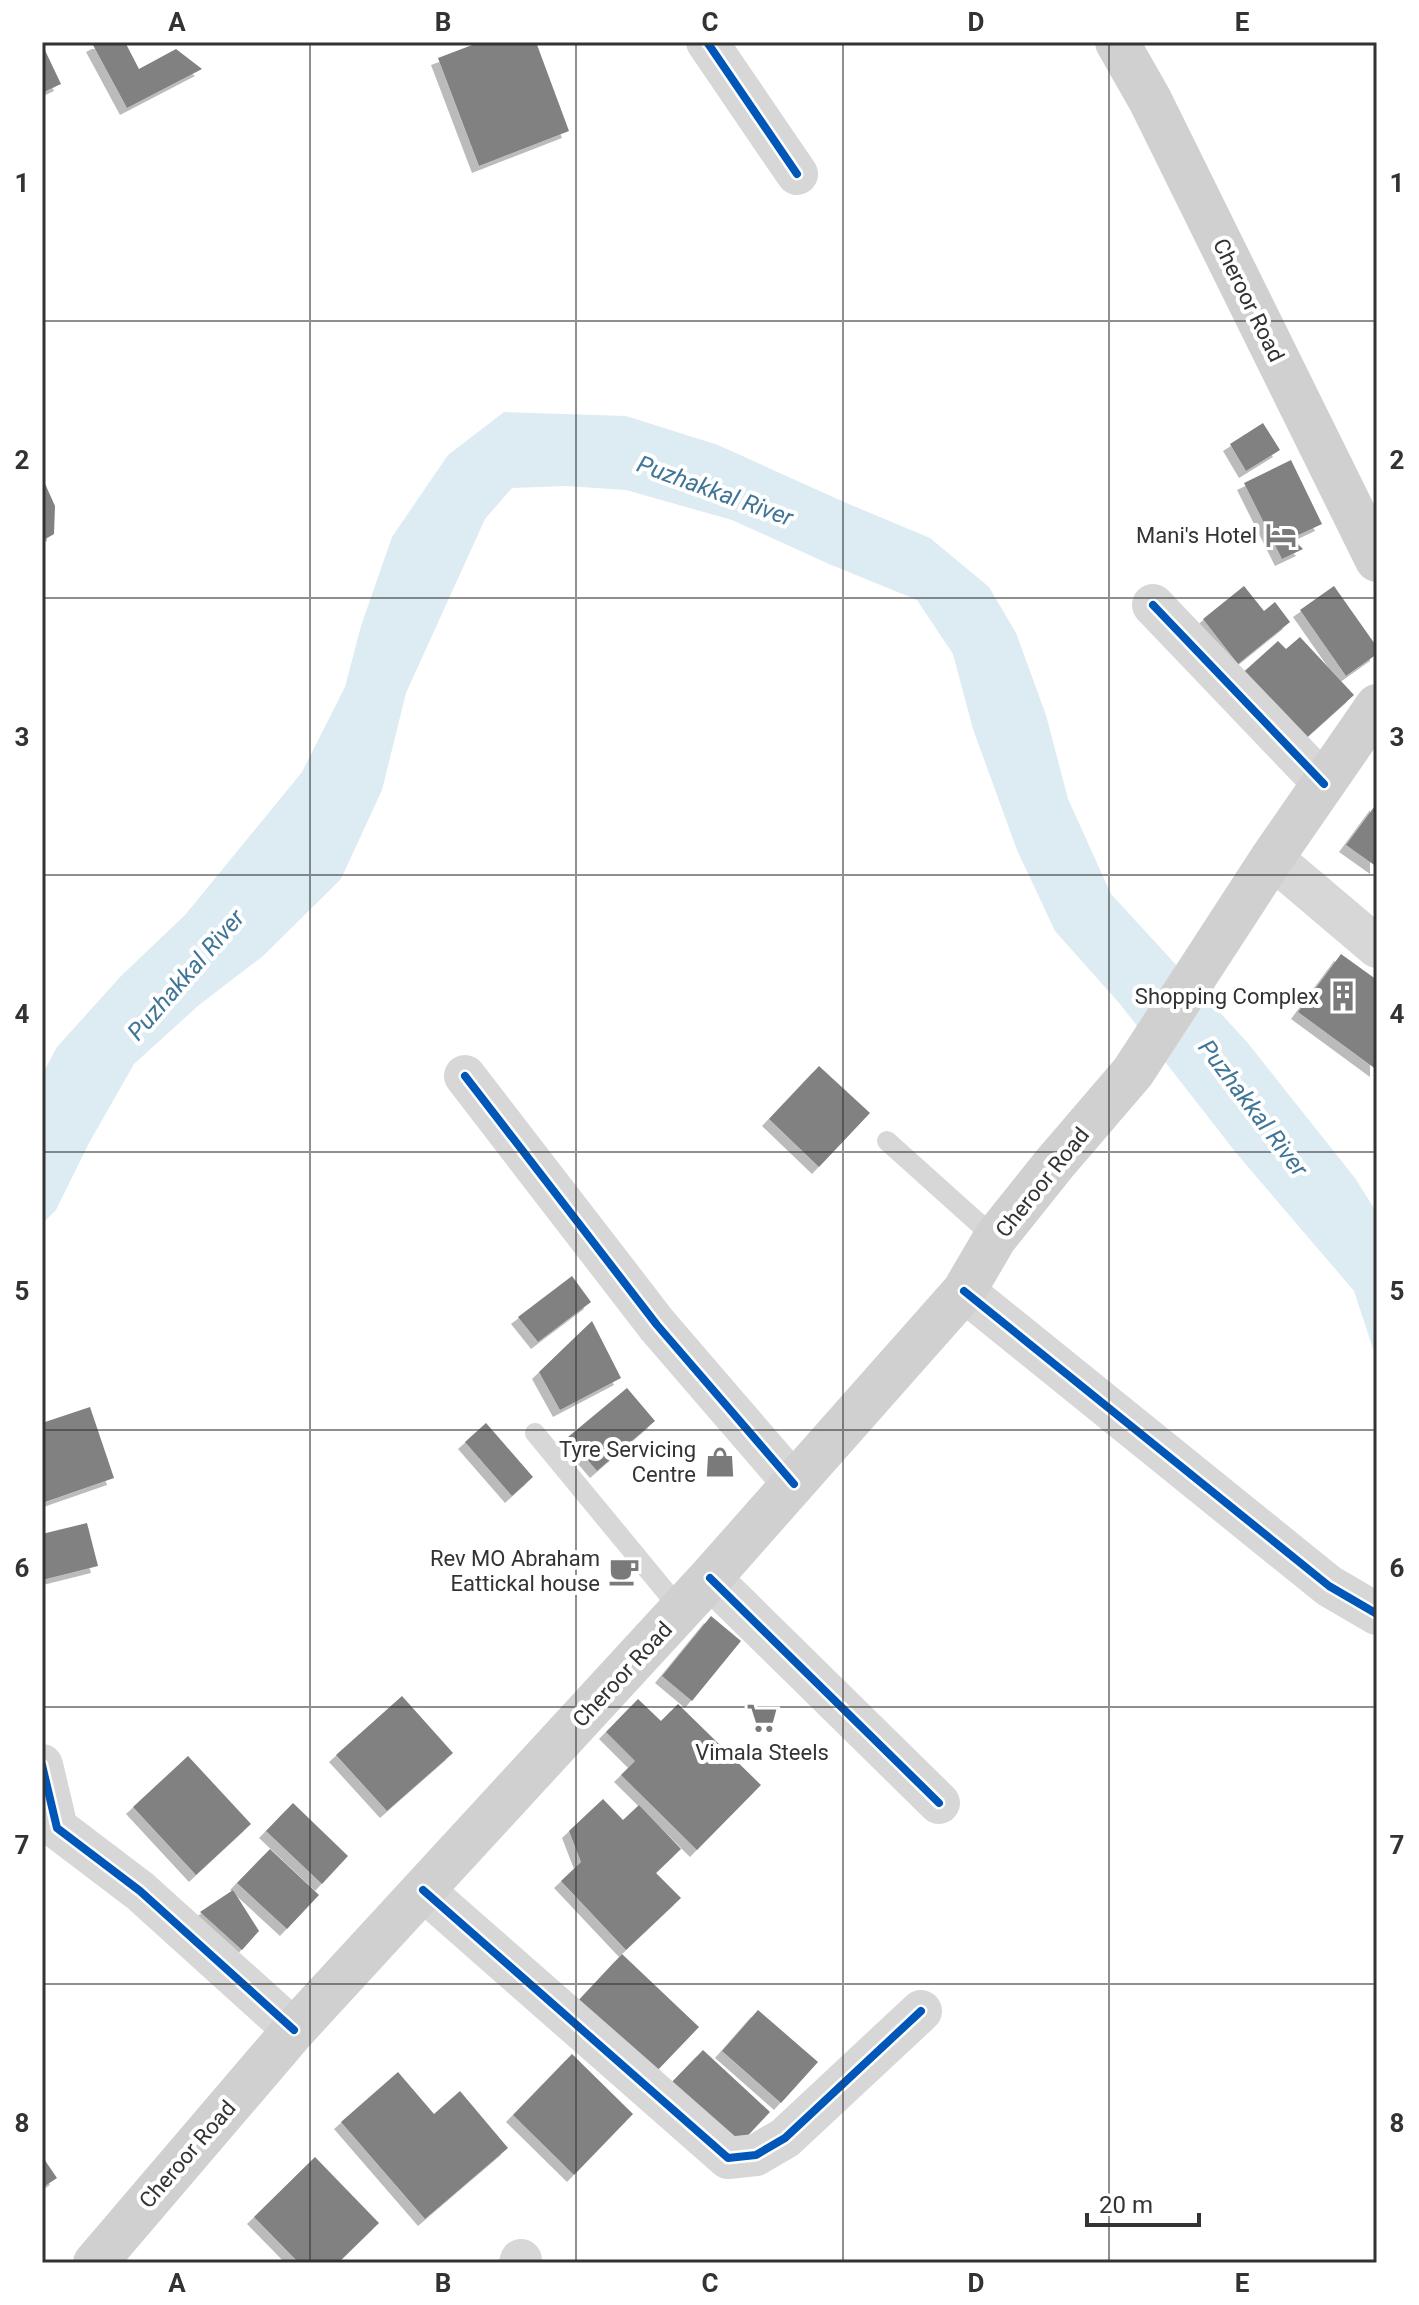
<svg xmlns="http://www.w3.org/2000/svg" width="1419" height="2305" viewBox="0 0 1419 2305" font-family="Roboto,sans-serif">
<defs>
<filter id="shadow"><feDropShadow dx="-7" dy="7" stdDeviation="0" flood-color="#0004"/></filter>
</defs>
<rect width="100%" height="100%" fill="#fff"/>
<polygon fill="#ddebf3" points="504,412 626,416 718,445 844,502 930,538 989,587 1016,633 1046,715 1068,799 1111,894 1247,1042 1355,1178 1377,1213 1377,1361 1354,1291 1237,1154 1120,1004 1055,931 1017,850 973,729 953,654 917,600 829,564 732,520 626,490 566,486 512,488 485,519 406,693 382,790 341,879 263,956 199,1005 134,1064 89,1143 56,1210 42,1224 42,1075 57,1047 121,976 185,915 302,772 345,687 361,626 392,537 448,455"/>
<g fill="#818181" filter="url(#shadow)">
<polygon points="99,42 125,42 139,69 176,49 202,69 127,108 93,45"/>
<polygon points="480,42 536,42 569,131 479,166 438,58"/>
<polygon points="42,44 61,84 42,93"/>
<polygon points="1263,423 1280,450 1246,471 1230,444"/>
<polygon points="1291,460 1322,524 1292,538 1303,549 1282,559 1244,483"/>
<polygon points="42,477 55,506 54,534 42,541"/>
<polygon points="1244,586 1264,611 1275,602 1290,622 1238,664 1203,619"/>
<polygon points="1334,586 1377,647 1377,654 1346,676 1300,610"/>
<polygon points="1300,637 1354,695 1293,750 1238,677 1278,641 1286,649"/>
<polygon points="1377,803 1377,867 1346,845"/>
<polygon points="1341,954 1377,980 1377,1070 1298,1012"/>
<polygon points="819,1066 870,1113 819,1167 769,1119"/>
<polygon points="572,1276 591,1302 538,1342 518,1317"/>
<polygon points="592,1321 621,1378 560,1410 539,1372"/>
<polygon points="627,1388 655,1421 597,1471 568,1437"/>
<polygon points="90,1407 114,1478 42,1503 42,1423"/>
<polygon points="486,1423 533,1477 512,1496 465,1442"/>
<polygon points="87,1523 98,1566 42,1580 42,1534"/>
<polygon points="711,1616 741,1641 692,1701 662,1676"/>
<polygon points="402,1696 453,1753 387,1811 336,1755"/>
<polygon points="638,1699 661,1721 678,1704 761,1785 697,1850 621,1775 635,1761 606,1732"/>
<polygon points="188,1756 251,1824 196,1875 133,1807"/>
<polygon points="603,1799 623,1820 639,1805 681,1849 656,1873 681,1898 626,1950 561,1881 581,1862 569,1831"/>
<polygon points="293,1803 348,1856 322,1884 266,1831"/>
<polygon points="270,1849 319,1895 287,1929 237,1883"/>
<polygon points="233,1890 259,1931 242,1950 200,1912"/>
<polygon points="622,1954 699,2027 653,2075 577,2002"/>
<polygon points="758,2010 818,2062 781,2103 722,2051"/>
<polygon points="703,2050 770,2112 738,2146 671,2083"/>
<polygon points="572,2054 633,2114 574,2175 513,2115"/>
<polygon points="398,2072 434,2114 460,2091 508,2148 425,2219 341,2122"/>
<polygon points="42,2156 57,2178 42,2188"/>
<polygon points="315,2157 379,2223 338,2263 299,2263 254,2217"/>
</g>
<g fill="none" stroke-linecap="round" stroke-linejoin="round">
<g stroke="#d7d7d7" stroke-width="20">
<polyline points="887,1141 995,1238"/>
<polyline points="535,1433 681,1610"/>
</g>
<g stroke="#d7d7d7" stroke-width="42">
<polyline points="707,42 797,174"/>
<polyline points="1153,605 1324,784"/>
<polyline points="1272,858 1377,947"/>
<polyline points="465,1076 657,1325 794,1484"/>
<polyline points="964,1291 1329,1586 1377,1614"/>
<polyline points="710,1578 939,1803"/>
<polyline points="42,1765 57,1828 140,1891 294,2030"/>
<polyline points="423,1890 728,2158 756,2155 785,2138 921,2011"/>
<polyline points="520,2263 521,2260"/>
</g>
<g stroke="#d0d0d0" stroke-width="44">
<polyline points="1117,42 1150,100 1377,560"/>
<polyline points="95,2263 294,2030 710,1578 964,1291 995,1238 1055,1163 1133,1072 1272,858 1377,706"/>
</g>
<g stroke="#fff" stroke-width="13">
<g id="cycleway">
<polyline points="707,42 797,174"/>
<polyline points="1153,605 1324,784"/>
<polyline points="465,1076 657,1325 794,1484"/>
<polyline points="964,1291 1329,1586 1377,1614"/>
<polyline points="710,1578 939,1803"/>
<polyline points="42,1765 57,1828 140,1891 294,2030"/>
<polyline points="423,1890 728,2158 756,2155 785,2138 921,2011"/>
</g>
</g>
<use href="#cycleway" stroke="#0057b8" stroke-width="8"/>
</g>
<path fill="none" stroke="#333" stroke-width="2" stroke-opacity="0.55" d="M310 42V2263M576 42V2263M843 42V2263M1109 42V2263M42 321H1377M42 598H1377M42 875H1377M42 1152H1377M42 1430H1377M42 1707H1377M42 1984H1377"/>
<defs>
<g id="hotel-bare" transform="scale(2.4)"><path d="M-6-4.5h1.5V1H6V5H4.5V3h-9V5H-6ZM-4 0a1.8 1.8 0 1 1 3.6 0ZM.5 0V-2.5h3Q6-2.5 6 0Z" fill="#7a7a7a" stroke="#fff" stroke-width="2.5" paint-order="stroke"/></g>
<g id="building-bare" transform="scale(2.4)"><path d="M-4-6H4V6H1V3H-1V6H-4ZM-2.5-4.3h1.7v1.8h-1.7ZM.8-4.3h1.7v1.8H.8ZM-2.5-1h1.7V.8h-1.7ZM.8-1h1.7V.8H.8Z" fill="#7a7a7a" stroke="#fff" stroke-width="2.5" paint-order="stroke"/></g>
<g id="shop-bare" transform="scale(2.4)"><path d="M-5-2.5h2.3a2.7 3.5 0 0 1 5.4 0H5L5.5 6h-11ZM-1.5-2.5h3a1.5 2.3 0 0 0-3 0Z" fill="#7a7a7a" stroke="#fff" stroke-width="2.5" paint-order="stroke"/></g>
<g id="cafe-bare" transform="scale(2.4)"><path d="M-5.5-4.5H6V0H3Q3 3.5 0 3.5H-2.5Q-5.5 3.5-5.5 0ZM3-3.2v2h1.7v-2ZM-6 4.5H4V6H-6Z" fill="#7a7a7a" stroke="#fff" stroke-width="2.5" paint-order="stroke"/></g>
<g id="supermarket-bare" transform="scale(2.4)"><path d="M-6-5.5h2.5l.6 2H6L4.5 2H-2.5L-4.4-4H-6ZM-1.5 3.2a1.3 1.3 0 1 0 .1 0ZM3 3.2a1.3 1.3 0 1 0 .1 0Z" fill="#7a7a7a" stroke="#fff" stroke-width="2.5" paint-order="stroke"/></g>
</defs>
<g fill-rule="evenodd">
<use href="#hotel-bare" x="1281" y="535"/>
<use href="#building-bare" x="1343" y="996"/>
<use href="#shop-bare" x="720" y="1462"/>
<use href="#cafe-bare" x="624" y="1571"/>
<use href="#supermarket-bare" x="762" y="1718"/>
</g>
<g text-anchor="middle" stroke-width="8" stroke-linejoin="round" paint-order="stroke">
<g font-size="22" fill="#333" stroke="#fff">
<text transform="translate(1249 300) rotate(64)" y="8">Cheroor Road</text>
<text transform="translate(1042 1182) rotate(-51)" y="8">Cheroor Road</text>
<text transform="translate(622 1674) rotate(-47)" y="8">Cheroor Road</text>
<text transform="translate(187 2154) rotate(-49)" y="8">Cheroor Road</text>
</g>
<g font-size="22" fill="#333" stroke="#fff" text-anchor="end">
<text x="1257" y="543">Mani's Hotel</text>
<text x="1319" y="1004">Shopping Complex</text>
<text x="696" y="1457">Tyre Servicing<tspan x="696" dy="25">Centre</tspan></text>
<text x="600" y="1566">Rev MO Abraham<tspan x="600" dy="25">Eattickal house</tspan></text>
<text x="762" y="1760" text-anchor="middle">Vimala Steels</text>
</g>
<g font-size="24" font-style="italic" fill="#3f7597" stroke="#fff">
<text transform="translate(715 491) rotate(20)" y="8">Puzhakkal River</text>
<text transform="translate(186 975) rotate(-49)" y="8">Puzhakkal River</text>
<text transform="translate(1253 1108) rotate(53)" y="8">Puzhakkal River</text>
</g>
</g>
<rect width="1419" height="2305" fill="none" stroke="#ffffff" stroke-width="88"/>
<path d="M1087 2213v12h112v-12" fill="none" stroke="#333333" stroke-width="4"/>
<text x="1099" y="2213" font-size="24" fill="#333333" stroke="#ffffff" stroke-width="6" paint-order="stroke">20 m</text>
<rect x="44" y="44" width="1331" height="2217" fill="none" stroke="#333" stroke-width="3"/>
<g font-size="26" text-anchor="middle" font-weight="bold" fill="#333">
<text x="177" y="31">A</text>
<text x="443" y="31">B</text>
<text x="710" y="31">C</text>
<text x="976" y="31">D</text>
<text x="1242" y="31">E</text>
<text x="22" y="192">1</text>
<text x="1397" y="192">1</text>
<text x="22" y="469">2</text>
<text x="1397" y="469">2</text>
<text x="22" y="746">3</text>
<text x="1397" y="746">3</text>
<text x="22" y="1023">4</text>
<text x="1397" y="1023">4</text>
<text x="22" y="1300">5</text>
<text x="1397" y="1300">5</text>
<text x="22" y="1577">6</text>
<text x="1397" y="1577">6</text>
<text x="22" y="1854">7</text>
<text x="1397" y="1854">7</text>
<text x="22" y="2132">8</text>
<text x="1397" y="2132">8</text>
<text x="177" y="2292">A</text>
<text x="443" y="2292">B</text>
<text x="710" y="2292">C</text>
<text x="976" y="2292">D</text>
<text x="1242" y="2292">E</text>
</g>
</svg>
